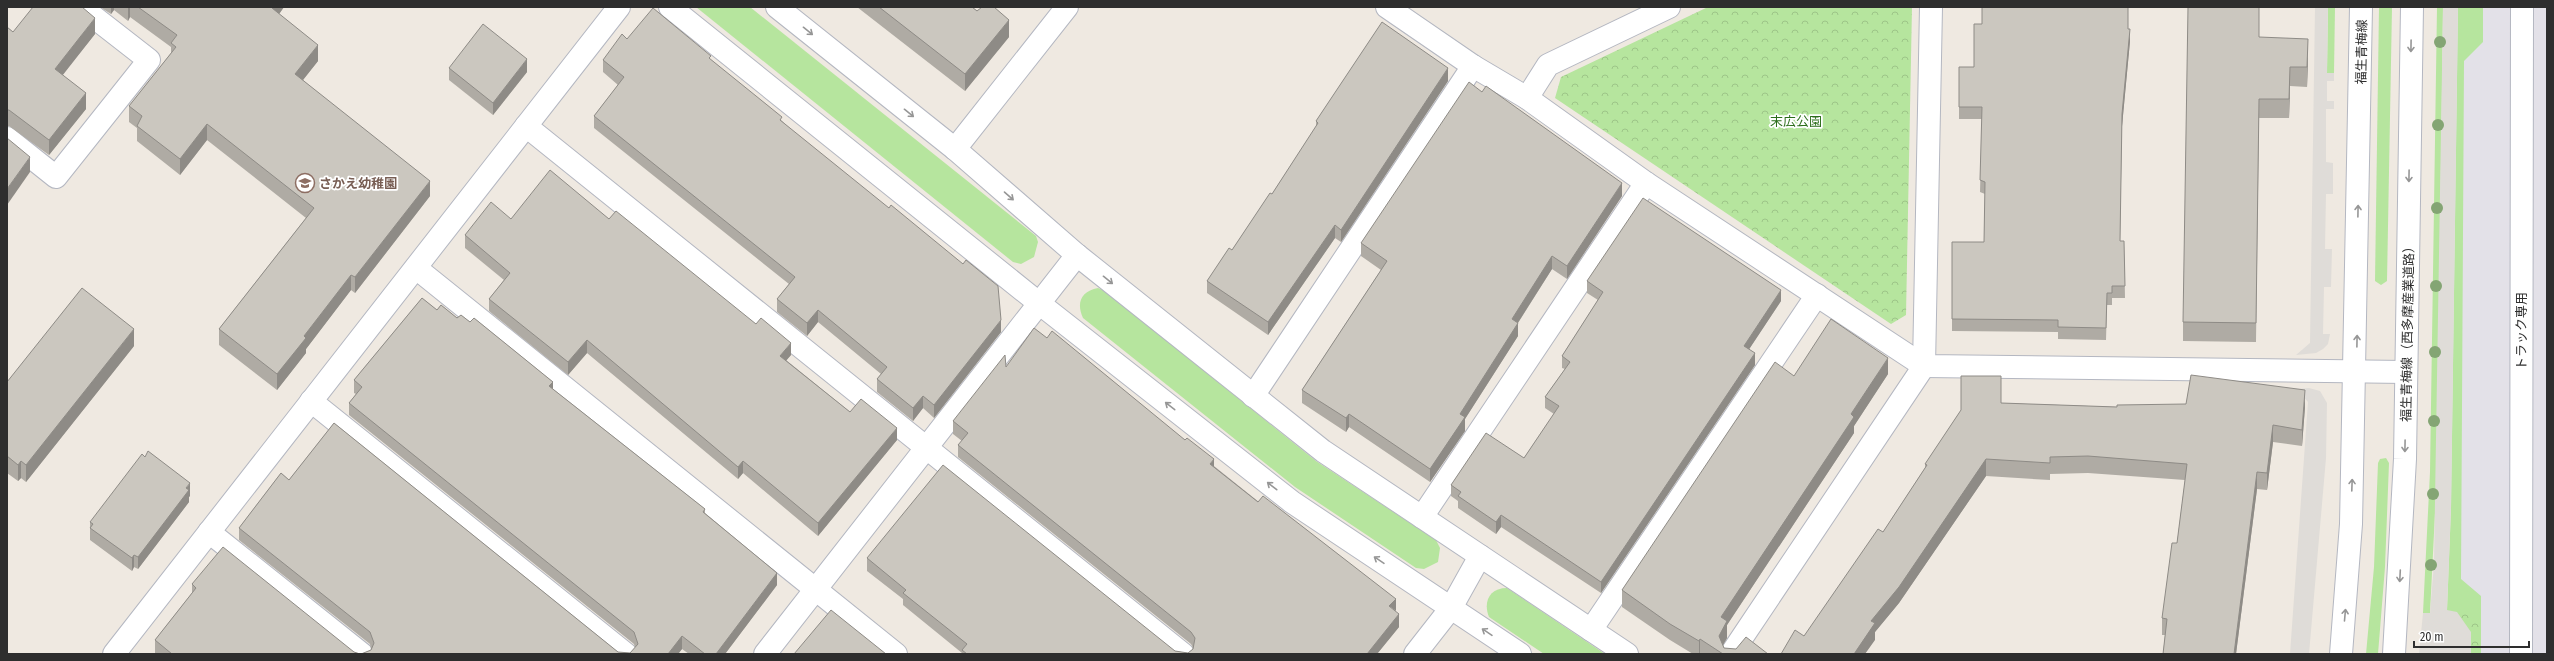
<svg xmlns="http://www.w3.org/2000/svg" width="2554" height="661" viewBox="0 0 2554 661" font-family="'Fira Sans Condensed','Noto Sans JP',sans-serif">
<defs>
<pattern id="park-crowns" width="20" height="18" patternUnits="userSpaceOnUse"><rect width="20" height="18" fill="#b6e59e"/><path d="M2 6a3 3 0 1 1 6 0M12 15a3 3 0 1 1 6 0" fill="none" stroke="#9dc588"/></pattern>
</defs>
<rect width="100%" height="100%" fill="#efe9e1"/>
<polygon fill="#e3e1e8" points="2458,7 2547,7 2547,654 2481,654 2481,614 2450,561"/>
<g fill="#b6e59e">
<polygon points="696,7 750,7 1036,236 1038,242 1034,257 1021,264 1013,262"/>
<polygon points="2328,7 2335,7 2334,73 2327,73"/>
<polygon points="2379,7 2392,7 2387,281 2381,285 2375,281"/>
<polygon points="2437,7 2443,7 2437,473 2430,613 2423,613 2430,472"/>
<polygon points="2458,7 2483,7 2483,42 2464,61 2461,579 2481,596 2481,654 2447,610 2451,508"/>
<path d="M1098 288 1105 291 1316 461 1436 540 1440 548 1438 562 1424 569 1416 568 1295 487 1083 318C1076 303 1081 291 1098 288Z"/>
<polygon points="2386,458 2389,463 2385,567 2378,654 2366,654 2374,567 2378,463 2380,459"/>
<path d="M1507 588 1605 654H1544L1489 617C1483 602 1489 588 1507 588Z"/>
</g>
<g fill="url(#park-crowns)">
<polygon points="1708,7 1912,7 1906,315 1891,324 1555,98 1561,77"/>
<polygon points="2447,610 2481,614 2481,654 2442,654"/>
</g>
<g fill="#dfdcd8">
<polygon points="2315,7 2328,7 2327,73 2334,73 2334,81 2327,81 2327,101 2334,101 2334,109 2326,109 2326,162 2333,163 2333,194 2326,194 2325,249 2332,249 2331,287 2324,287 2323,334 2330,334 2328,344 2323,349 2316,353 2296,355 2310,343"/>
<polygon points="2443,7 2458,7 2451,508 2447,610 2457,612 2471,632 2471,654 2419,654 2423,613 2430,613 2434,563"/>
<polygon points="2309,388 2320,391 2327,403 2326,458 2309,654 2290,654 2308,402 2297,389"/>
</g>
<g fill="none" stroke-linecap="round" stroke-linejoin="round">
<g stroke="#b4b7c1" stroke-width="24">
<g id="lane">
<polyline points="526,126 1183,654"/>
<polyline points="7,138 56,177 149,60 81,7"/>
<polyline points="416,268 896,654"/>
<polyline points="311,401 626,654"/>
<polyline points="209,532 362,654"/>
<polyline points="2521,654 2522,7"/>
</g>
</g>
<g stroke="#b4b7c1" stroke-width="24">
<g id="street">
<polyline points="670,7 1040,304 1292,502 1520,654"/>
<polyline points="777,7 955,149 1077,255 1323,451 1627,654"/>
<polyline points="1387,7 1473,66 1527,98 1646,183 1924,366 2406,372"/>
<polyline points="1527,98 1548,65 1669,7"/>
<polyline points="955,149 1067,7"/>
<polyline points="1253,396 1473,66"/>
<polyline points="1422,517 1646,183"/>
<polyline points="1591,630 1817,295"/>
<polyline points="114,654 619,7"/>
<polyline points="765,654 1077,255"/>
<polyline points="1415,654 1451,608 1480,556"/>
<polyline points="1731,654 1924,366 1931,7"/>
</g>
</g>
<g stroke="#b4b7c1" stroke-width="24">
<g id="secondary">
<polyline points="2341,654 2351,524 2361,7"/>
<polyline points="2394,654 2405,459 2412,7"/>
</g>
</g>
<use href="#lane" stroke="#fff" stroke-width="22"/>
<use href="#street" stroke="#fff" stroke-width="22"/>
<use href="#secondary" stroke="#fff" stroke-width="22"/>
</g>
<g fill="#84a574">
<circle cx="2440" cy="42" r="6"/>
<circle cx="2438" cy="125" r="6"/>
<circle cx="2437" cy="208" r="6"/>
<circle cx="2436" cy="286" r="6"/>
<circle cx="2435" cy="352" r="6"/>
<circle cx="2434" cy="421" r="6"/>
<circle cx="2433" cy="494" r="6"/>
<circle cx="2431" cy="565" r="6"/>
</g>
<g fill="#afaba4">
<polygon points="100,7 284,7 279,14 318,61 303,80 430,196 355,293 351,290 306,349 306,353 277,390 219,345 219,329 306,218 207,140 180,175 137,141 137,128 129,122 129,106 171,53 171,47 130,17 128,21 114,10 111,14"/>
<polygon points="857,7 972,7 1009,37 965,91"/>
<polygon points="1982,24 2128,29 2130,41 2122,126 2120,241 2124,241 2125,298 2112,298 2112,305 2107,305 2106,340 2058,339 2058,332 1952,331 1952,242 1984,242 1985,194 1980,192 1982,119 1959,119 1959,67 1974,67"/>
<polygon points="7,27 13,32 95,34 62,75 86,109 49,155 9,126 7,126"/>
<polygon points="2259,37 2308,58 2307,87 2290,86 2289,118 2259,118 2256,342 2183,341 2183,322"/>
<polygon points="627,39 711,60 782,121 1001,332 934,418 923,408 913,421 877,392 877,379 881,374 818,322 807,336 777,312 777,299 789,284 594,128 594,116 618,85 603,72 603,60"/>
<polygon points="449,68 527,72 493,115 449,80"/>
<polygon points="1448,81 1341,242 1335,238 1268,335 1207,293 1207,281 1232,250 1272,194 1316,127 1316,121"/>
<polygon points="1622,196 1567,279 1552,269 1518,323 1518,336 1465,419 1465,431 1430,482 1349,427 1346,432 1302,403 1302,390 1381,270 1361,256 1361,243"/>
<polygon points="511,219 609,219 791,355 786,360 850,412 897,440 818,536 743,473 738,479 587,353 568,375 489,311 489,299 504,280 465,248 465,235"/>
<polygon points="1587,281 1781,301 1749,349 1755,365 1601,593 1501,527 1496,534 1458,508 1458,501 1451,496 1451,485 1524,458 1554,414 1545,408 1545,397 1565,369 1562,368 1562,356 1598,300 1587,293"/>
<polygon points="422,298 437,310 441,305 457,318 461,315 470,322 474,318 553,382 553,389 705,509 705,513 777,573 777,585 725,654 689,654 682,649 678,654 361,654 371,650 370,644 239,540 239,528 281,473 289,480 334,423 618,652 630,653 635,648 634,644 349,415 349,403 356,394 354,393 354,380"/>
<polygon points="134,346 26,482 21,478 18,481 7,473 7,382"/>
<polygon points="1006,367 1214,466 1395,611 1399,627 1377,654 962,654 962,653 903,605 903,599 867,571 867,558 1175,651 1188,653 1193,649 1193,648 1191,644 958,457 958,445 962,441 953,434 953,421"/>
<polygon points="1888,374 1854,426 1854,433 1727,625 1727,638 1723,645 1724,648 1768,654 1693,654 1670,640 1622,607 1622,590 1794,376"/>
<polygon points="2001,403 2117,407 2305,407 2302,446 2273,442 2267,490 2257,489 2236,654 2163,654 2165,635 2162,635 2162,618 2177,543 2185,480 2088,473 2050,474 2050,480 1986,476 1899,603 1875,632 1875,640 1804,636 1883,532 1925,468 1925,464"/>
<polygon points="190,496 189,497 189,502 138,569 134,567 132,571 90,540 90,522"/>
<polygon points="192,584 354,652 360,654 157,654 155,653 155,640 192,593"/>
</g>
<g fill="#8e8b86">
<polygon points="111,7 114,7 114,10 111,14"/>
<polygon points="128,7 130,7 130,17 128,21"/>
<polygon points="272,7 284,7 272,24"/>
<polygon points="95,18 95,34 55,85 55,69"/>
<polygon points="1009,20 1009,37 965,91 965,74"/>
<polygon points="2130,29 2130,41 2122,126 2122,114"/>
<polygon points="2308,39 2308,58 2307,87 2307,67"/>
<polygon points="318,45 318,61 295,90 295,74"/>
<polygon points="527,59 527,72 493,115 493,103"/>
<polygon points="2290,67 2290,86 2289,118 2289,99"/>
<polygon points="1448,68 1448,81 1341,242 1341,230"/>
<polygon points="86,93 86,109 49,155 49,140"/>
<polygon points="207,124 207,140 180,175 180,159"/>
<polygon points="30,157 30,172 7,205 7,189"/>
<polygon points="430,181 430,196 355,293 355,277"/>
<polygon points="1622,183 1622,196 1567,279 1567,266"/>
<polygon points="1335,225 1335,238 1268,335 1268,322"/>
<polygon points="1552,256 1552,269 1512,332 1512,319"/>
<polygon points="351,275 351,290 306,349 306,353 277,390 277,374 304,336"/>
<polygon points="1781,290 1781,301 1744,357 1744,346"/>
<polygon points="818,310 818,322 807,336 807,323"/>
<polygon points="1001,320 1001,332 934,418 934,405"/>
<polygon points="1518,323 1518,336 1465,419 1465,431 1430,482 1430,469 1460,414"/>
<polygon points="134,329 134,346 26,482 26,465"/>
<polygon points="587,340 587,353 568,375 568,362"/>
<polygon points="791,343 791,355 780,368 780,356"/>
<polygon points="1755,353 1755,365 1601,593 1601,582"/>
<polygon points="1888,358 1888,374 1854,426 1854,433 1727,625 1727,638 1719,652 1719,636 1721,617 1851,414"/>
<polygon points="553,382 553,394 549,386"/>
<polygon points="2305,390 2305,407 2302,446 2302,430"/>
<polygon points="923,396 923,408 913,421 913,408"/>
<polygon points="1349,414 1349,427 1346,432 1346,418"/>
<polygon points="2273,425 2273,442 2267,490 2267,473"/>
<polygon points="897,428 897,440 818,536 818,523"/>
<polygon points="1214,459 1214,472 1210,464"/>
<polygon points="1986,459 1986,476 1899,603 1875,632 1875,640 1865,654 1854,654 1871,621"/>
<polygon points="21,461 21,478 18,481 18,465"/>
<polygon points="743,461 743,473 738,479 738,467"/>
<polygon points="2257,472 2257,489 2236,654 2234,654"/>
<polygon points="190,483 190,496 189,497 189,502 138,569 138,557"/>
<polygon points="1501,515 1501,527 1496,534 1496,522"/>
<polygon points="134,555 134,567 132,571 132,558"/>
<polygon points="777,573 777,585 725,654 716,654"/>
<polygon points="1396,599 1396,611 1389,606"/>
<polygon points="1399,614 1399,627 1377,654 1367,654"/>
<polygon points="682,636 682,649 678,654 668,654"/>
<polygon points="1700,639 1700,654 1699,654 1699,641"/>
</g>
<g fill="#cbc7bf" stroke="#8e8b86">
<polygon points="33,7 82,7 95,18 55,69 86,93 49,140 9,110 7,110 7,27 13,32"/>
<polygon points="138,7 272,7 272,8 318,45 295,74 430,181 355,277 351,275 304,336 306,338 277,374 219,329 314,208 207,124 180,159 137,126 142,116 129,106 176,47 171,43 177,35"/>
<polygon points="879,7 972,7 977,11 982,7 994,7 1009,20 965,74"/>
<polygon points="1982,7 2128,7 2128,29 2130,29 2122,114 2120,241 2124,241 2125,286 2112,286 2112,293 2107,293 2106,328 2058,327 2058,320 1952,319 1952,242 1984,242 1985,182 1980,180 1982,107 1959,107 1959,67 1974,67 1974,24 1982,24"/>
<polygon points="2188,7 2259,7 2259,37 2308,39 2307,67 2290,67 2289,99 2259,99 2256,323 2183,322"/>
<polygon points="653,8 711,56 709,58 782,117 780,120 889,208 891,205 963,264 966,260 998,286 1001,320 934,405 923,396 913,408 877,379 887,367 818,310 807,323 777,299 795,277 594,116 624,77 603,60 622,34 627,39"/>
<polygon points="1382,22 1448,68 1341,230 1335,225 1268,322 1207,281 1229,248 1232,250 1270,193 1272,194 1318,123 1316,121"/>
<polygon points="483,24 527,59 493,103 449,68"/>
<polygon points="1469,82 1482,92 1486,86 1622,183 1567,266 1552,256 1512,319 1518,323 1460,414 1465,417 1430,469 1349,414 1346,418 1302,390 1387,261 1361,243"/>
<polygon points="7,138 30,157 7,189"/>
<polygon points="550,170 609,219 616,211 756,324 761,318 791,343 780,356 850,412 861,399 897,428 818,523 743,461 738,467 587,340 568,362 489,299 510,273 465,235 491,202 511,219"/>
<polygon points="1643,198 1781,290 1744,346 1755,353 1601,582 1501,515 1496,522 1458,496 1461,492 1451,485 1486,433 1524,458 1559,406 1545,397 1570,362 1562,356 1603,292 1587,281"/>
<polygon points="82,288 134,329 26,465 21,461 18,465 7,456 7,382"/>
<polygon points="422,298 437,310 441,305 457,318 461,315 470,322 474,318 553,382 549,386 705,509 703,512 777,573 716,654 705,654 682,636 668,654 361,654 371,650 374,643 370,632 239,528 281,473 289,480 334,423 618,652 630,653 638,644 634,632 349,403 362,387 354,380"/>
<polygon points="1831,319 1888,358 1851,414 1854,417 1721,617 1727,621 1719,636 1724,648 1736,649 1746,637 1768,654 1723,654 1700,639 1699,641 1670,624 1622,590 1775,362 1794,376"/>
<polygon points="1034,328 1047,338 1052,331 1185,440 1187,438 1214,459 1210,464 1258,502 1263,496 1396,599 1389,606 1399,614 1367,654 967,654 962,650 967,644 903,593 906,590 867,558 943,465 1175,651 1188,653 1193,649 1195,638 1191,632 958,445 968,433 953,421 1005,355 1006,367"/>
<polygon points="2191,375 2305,390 2302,430 2273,425 2267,473 2257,472 2234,654 2163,654 2167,619 2162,618 2172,543 2177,543 2187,464 2088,456 2050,457 2050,463 1986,459 1899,587 1871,621 1875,623 1854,654 1781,654 1795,630 1804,636 1878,529 1883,532 1927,465 1925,464 1961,410 1961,376 2001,376 2001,403 2117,407 2117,405 2186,404"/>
<polygon points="148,451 190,483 186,488 189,490 138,557 134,555 132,558 90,528 93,524 90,522 142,454 145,457"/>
<polygon points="223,547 354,652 360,654 172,654 155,640 196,588 192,584"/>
<polygon points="831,610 886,654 794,654"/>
</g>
<defs><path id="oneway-shaft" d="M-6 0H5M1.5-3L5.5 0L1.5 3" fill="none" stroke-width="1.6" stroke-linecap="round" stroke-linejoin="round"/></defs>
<g stroke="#969696">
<use href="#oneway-shaft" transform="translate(808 31) rotate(39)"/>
<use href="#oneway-shaft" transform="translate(2411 46) rotate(91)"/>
<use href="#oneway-shaft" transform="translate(909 113) rotate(39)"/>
<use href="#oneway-shaft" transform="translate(2409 176) rotate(91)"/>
<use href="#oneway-shaft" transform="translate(1009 196) rotate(41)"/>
<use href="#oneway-shaft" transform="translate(2358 211) rotate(-89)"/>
<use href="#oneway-shaft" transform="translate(1108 280) rotate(39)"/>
<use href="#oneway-shaft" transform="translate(2357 341) rotate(-89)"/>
<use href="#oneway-shaft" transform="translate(1170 406) rotate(-142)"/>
<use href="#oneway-shaft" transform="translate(2405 446) rotate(91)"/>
<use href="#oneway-shaft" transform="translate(2352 485) rotate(-88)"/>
<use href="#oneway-shaft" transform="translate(1272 486) rotate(-142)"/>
<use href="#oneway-shaft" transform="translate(1379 560) rotate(-146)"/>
<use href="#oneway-shaft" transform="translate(2400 576) rotate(93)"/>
<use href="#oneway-shaft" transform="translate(2345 615) rotate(-85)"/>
<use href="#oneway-shaft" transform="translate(1487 632) rotate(-146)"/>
</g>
<defs>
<g id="school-ring" transform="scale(1)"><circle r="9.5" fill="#fff" stroke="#8d6e63" stroke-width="1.5"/><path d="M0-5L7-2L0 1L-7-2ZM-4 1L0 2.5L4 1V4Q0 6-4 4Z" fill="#8d6e63"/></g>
</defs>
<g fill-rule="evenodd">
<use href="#school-ring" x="305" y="183"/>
</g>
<g text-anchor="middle" stroke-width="3.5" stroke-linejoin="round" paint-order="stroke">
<g font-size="13" fill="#2e2e2e" stroke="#fff">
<text transform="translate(2361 52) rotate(-89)" y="5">福生青梅線</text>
<text transform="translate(2407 331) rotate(-89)" y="5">福生青梅線（西多摩産業道路）</text>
<text transform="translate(2521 331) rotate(-90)" y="5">トラック専用</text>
</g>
<g font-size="13" fill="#2c6e1b" stroke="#fff">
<text x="1796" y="126">末広公園</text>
</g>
<g font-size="13" font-weight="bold" fill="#785e54" stroke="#fff" text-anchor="start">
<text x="319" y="188">さかえ幼稚園</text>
</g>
</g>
<rect width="2554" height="661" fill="none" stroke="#2e2e2e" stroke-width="16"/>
<path d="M2414 641v6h115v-6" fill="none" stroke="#2e2e2e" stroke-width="2"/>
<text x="2420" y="641" font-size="12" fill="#2e2e2e" stroke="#ffffff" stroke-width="3" paint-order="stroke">20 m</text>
</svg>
